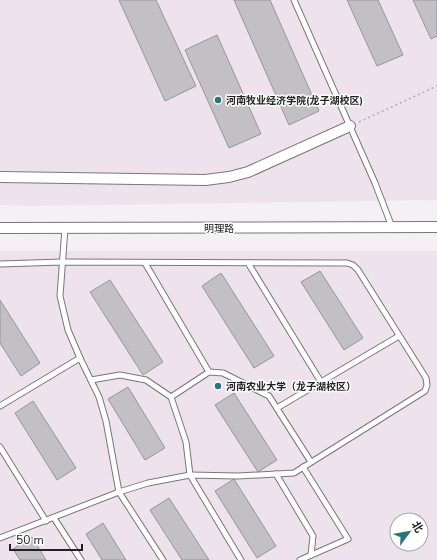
<svg xmlns="http://www.w3.org/2000/svg" width="437" height="560" viewBox="0 0 437 560" font-family="'Nunito Sans','Noto Sans SC',sans-serif">
<rect width="100%" height="100%" fill="#f5f0f4"/>
<g fill="#eee3ec" fill-rule="evenodd">
<polygon points="0,0 437,0 437,200 29,206 0,205"/>
<path d="M0 251H437V560H0ZM397 520H421V544H397Z"/>
</g>
<g fill="#c2bfc5" stroke="#97959a">
<polygon points="119,0 156,0 196,86 165,101"/>
<polygon points="234,0 270,0 319,111 289,125"/>
<polygon points="347,0 378,0 403,55 377,66"/>
<polygon points="413,0 437,0 437,36 431,39"/>
<polygon points="217,35 261,134 229,148 185,50"/>
<polygon points="320,271 363,338 344,350 301,282"/>
<polygon points="221,273 274,356 254,368 202,286"/>
<polygon points="110,280 163,362 143,375 90,292"/>
<polygon points="0,300 40,363 21,376 0,343"/>
<polygon points="128,387 165,448 145,460 108,399"/>
<polygon points="234,393 277,460 258,472 215,405"/>
<polygon points="33,401 76,468 57,480 15,413"/>
<polygon points="234,479 276,546 257,558 215,491"/>
<polygon points="169,498 209,560 182,560 150,510"/>
<polygon points="103,523 126,560 102,560 86,534"/>
<polygon points="32,537 46,560 20,560 13,549"/>
</g>
<g fill="none" stroke-linecap="round" stroke-linejoin="round">
<g stroke="#7a7679" stroke-width="7">
<g id="service">
<polyline points="294,0 375,183 392,227"/>
<polyline points="65,228 60,296 68,330 80,358 99,397 106,421 119,492 163,560"/>
<polyline points="145,263 209,372 223,373 269,396 311,462"/>
<polyline points="248,263 321,382"/>
<polyline points="0,264 62,262 347,263 353,265 358,270 426,378 427,385 425,391 294,473 238,476 190,475 148,483 119,492 0,538"/>
<polyline points="209,372 171,397 186,442 190,475 241,560"/>
<polyline points="91,380 120,375 146,380 171,397"/>
<polyline points="0,406 80,358"/>
<polyline points="277,408 399,336"/>
<polyline points="0,447 46,521"/>
<polyline points="276,474 313,536 311,555"/>
<polyline points="54,518 81,560"/>
<polyline points="300,560 348,539 303,467"/>
</g>
</g>
<g stroke="#7a7679" stroke-width="12">
<g id="minor">
<polyline points="0,177 205,180 229,177 248,172 350,126"/>
<polyline points="0,228 437,227"/>
</g>
</g>
<polyline stroke="#b0acaf" stroke-width="1.5" stroke-dasharray="2 3" stroke-linecap="butt" points="359,122 437,86"/>
<use href="#service" stroke="#fff" stroke-width="5"/>
<use href="#minor" stroke="#fff" stroke-width="10"/>
</g>
<g fill="#2b757a" stroke="#fff" stroke-width="1.5">
<circle cx="218" cy="100" r="4"/>
<circle cx="218" cy="386" r="4"/>
</g>
<g text-anchor="middle" stroke-width="3" stroke-linejoin="round" paint-order="stroke">
<g font-size="10" font-weight="bold" fill="#232223" stroke="#fff" text-anchor="start">
<text x="226" y="104">河南牧业经济学院(龙子湖校区)</text>
<text x="226" y="390">河南农业大学（龙子湖校区）</text>
</g>
<g font-size="10" fill="#232223" stroke="#fff">
<text x="219" y="232">明理路</text>
</g>
</g>
<g transform="translate(409 532) rotate(58)"><circle r="19" fill="#ffffff" stroke="#a7a7a7"/>
<path d="M0-3L7 15L0 10L-7 15Z" fill="#2b757a"/>
<text y="-6" font-size="11" font-weight="bold" text-anchor="middle" fill="#232223">北</text>
</g>
<path d="M10 544v6h72v-6" fill="none" stroke="#232223" stroke-width="2"/>
<text x="16" y="544" font-size="12" fill="#232223" stroke="#ffffff" stroke-width="3" paint-order="stroke">50 m</text>
</svg>
